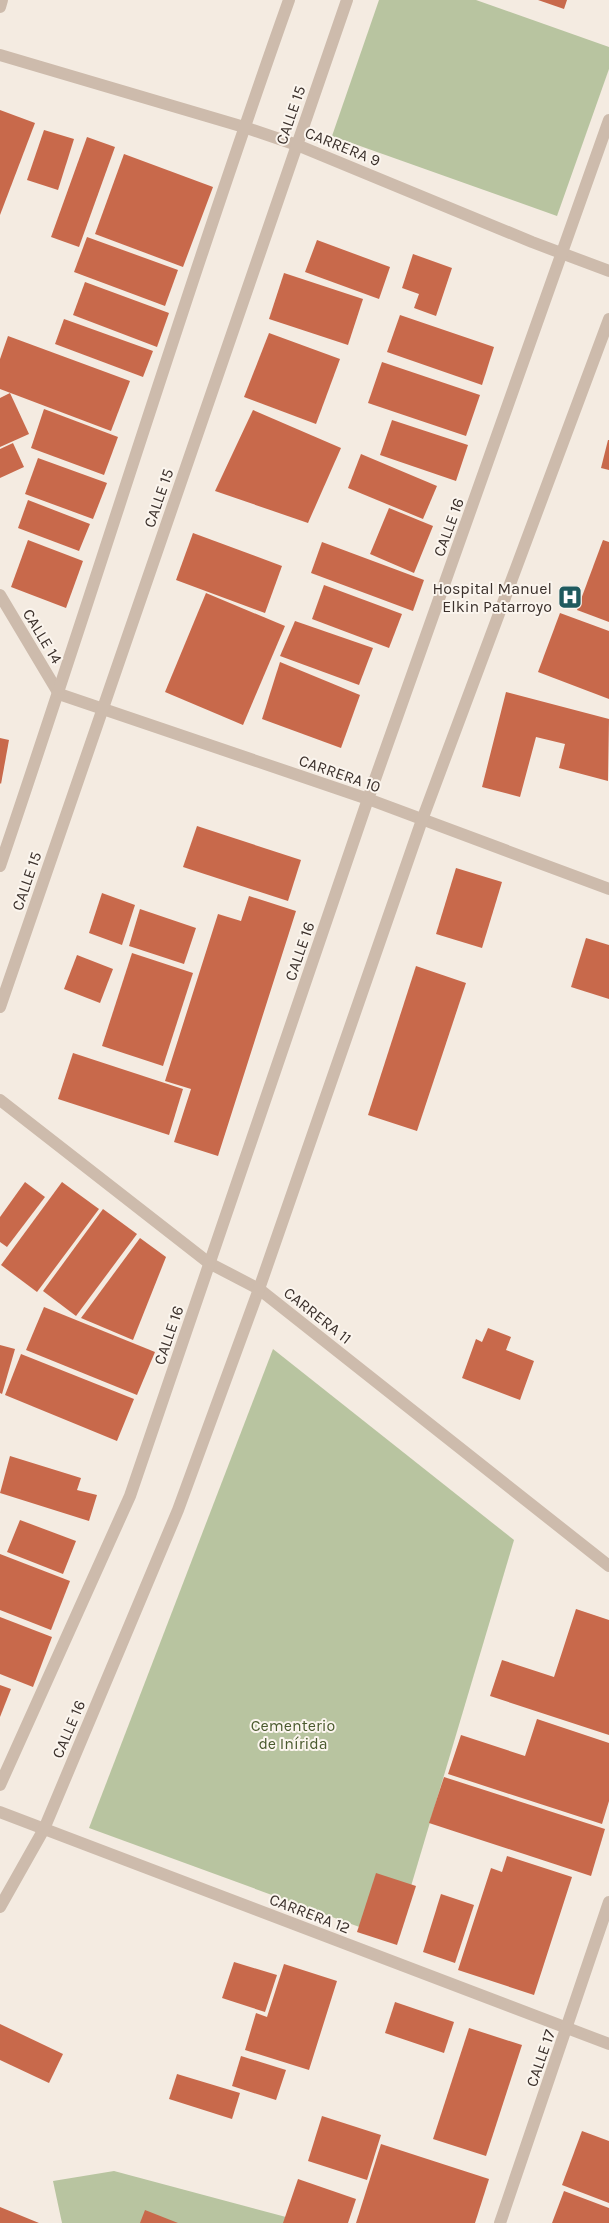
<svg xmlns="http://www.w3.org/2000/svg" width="609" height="2223" viewBox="0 0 609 2223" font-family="Karla,sans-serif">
<rect width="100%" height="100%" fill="#f4ebe1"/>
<g fill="#b8c4a0">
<polygon points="379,0 476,0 609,47 609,69 557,216 332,136"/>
<polygon points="273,1349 514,1540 395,1940 89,1828"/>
<polygon points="114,2171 301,2221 302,2223 62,2223 53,2181"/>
</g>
<g fill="#c8694b">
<polygon points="538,0 567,0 564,9"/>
<polygon points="0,110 35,123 0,215"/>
<polygon points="44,130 74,139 58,190 27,180"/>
<polygon points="87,137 115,147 79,247 51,237"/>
<polygon points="124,154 213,187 183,267 95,234"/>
<polygon points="87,237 178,270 165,306 74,272"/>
<polygon points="317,240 390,267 379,299 305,272"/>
<polygon points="413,254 452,268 436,316 414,308 419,294 402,288"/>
<polygon points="284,273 363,299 348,345 269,319"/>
<polygon points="85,282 169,313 157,347 73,315"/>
<polygon points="400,315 494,347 482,385 387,352"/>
<polygon points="64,319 153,351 143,377 55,344"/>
<polygon points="269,333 340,359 316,424 244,397"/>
<polygon points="8,336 130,381 111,431 0,389 0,359"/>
<polygon points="382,362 480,395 466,436 368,403"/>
<polygon points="10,393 29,434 0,447 0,398"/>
<polygon points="44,409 118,437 104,475 31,448"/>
<polygon points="253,410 341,448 308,523 215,491"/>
<polygon points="392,420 468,445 456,481 380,455"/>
<polygon points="608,440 609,440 609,470 601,468"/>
<polygon points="13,443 24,467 0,478 0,449"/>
<polygon points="361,454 437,486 423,519 348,488"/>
<polygon points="38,458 107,483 93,519 25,494"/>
<polygon points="28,500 90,524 79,551 18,528"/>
<polygon points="389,508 433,526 414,573 370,554"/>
<polygon points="193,533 282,566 265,613 176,580"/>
<polygon points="28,540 83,561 66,608 11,587"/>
<polygon points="603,540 609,542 609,622 577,610"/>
<polygon points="322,542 424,580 413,611 311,573"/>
<polygon points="324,585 402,614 389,648 312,619"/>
<polygon points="206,593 285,626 243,725 165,692"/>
<polygon points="560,613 609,631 609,699 538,672"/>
<polygon points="295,621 373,648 359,685 280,656"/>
<polygon points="280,662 360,695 341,748 262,719"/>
<polygon points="506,692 609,719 608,781 559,768 565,744 536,737 520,797 482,787"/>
<polygon points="0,738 9,740 1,784 0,783"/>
<polygon points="197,826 301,860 288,901 183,867"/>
<polygon points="456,868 502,882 482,948 436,934"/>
<polygon points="102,893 135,905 122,945 89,933"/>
<polygon points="249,896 296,911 218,1156 174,1142 191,1089 165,1081 218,914 241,921"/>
<polygon points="140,909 196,928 184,964 129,946"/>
<polygon points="586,938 609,945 609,999 571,987"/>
<polygon points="132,953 193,973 163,1066 102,1046"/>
<polygon points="77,955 113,969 100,1003 64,989"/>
<polygon points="416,966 466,983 417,1131 368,1115"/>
<polygon points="73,1053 183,1089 169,1135 58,1099"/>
<polygon points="25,1182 45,1197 7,1247 0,1242 0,1217"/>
<polygon points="62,1182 99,1209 37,1292 1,1265"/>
<polygon points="103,1209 137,1234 76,1316 43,1291"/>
<polygon points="140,1238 166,1257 133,1340 81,1318"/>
<polygon points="44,1307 155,1352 137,1395 26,1350"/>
<polygon points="488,1328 511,1337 506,1350 534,1361 520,1400 462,1378 476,1339 482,1342"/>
<polygon points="0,1345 15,1349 2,1394 0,1393"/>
<polygon points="21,1354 134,1399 117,1441 5,1395"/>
<polygon points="10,1456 81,1478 77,1490 97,1495 89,1521 0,1493"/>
<polygon points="20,1520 76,1541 63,1574 7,1552"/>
<polygon points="0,1554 70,1581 51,1630 0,1610"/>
<polygon points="576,1609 609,1620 609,1735 490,1696 502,1660 554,1677"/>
<polygon points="0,1617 52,1637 33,1687 0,1674"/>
<polygon points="0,1685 11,1689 0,1717"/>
<polygon points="537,1719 609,1743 609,1801 602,1824 448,1774 461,1735 525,1756"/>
<polygon points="444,1777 605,1829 591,1876 429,1823"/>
<polygon points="507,1856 572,1877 534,1995 458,1970 491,1868 502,1872"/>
<polygon points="376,1873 416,1886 397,1945 357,1932"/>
<polygon points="441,1894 474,1905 455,1963 423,1952"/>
<polygon points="234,1962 277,1975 265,2012 222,1998"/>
<polygon points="284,1964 337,1981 309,2070 245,2050 256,2013 267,2017"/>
<polygon points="395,2002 454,2022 444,2053 385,2033"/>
<polygon points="0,2024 63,2054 49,2083 0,2060"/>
<polygon points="469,2028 522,2045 486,2156 433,2139"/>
<polygon points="241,2056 286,2070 276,2100 232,2086"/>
<polygon points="177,2074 240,2093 232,2119 169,2099"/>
<polygon points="322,2116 381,2135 367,2180 308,2161"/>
<polygon points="582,2131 609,2141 609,2203 562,2185"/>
<polygon points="381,2144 489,2179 475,2223 356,2223"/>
<polygon points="298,2179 356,2199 348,2223 283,2223"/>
<polygon points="564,2191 609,2208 609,2223 552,2223"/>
<polygon points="0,2207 39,2223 0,2223"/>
<polygon points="145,2210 178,2223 140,2223"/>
</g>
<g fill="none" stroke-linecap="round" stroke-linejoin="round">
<g stroke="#cdbbac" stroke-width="12">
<polyline points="0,7 2,0"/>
<polyline points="0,55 244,127 297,145 532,242 609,271"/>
<polyline points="0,595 59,694 368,799 609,889"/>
<path d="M0 866C98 578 187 287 289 0"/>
<polyline points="0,1007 347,0"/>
<polyline points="0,1100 209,1263 259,1289 609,1566"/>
<polyline points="0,1785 130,1496 368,799 609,120"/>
<polyline points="0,1812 609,2044"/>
<polyline points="0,1907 44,1829 178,1510 259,1289 422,820 609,319"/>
<polyline points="500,2223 609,1902"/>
</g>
</g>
<defs>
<g id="hospital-square" transform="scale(1.25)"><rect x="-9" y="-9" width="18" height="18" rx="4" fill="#1f5a5e" stroke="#fbf5ee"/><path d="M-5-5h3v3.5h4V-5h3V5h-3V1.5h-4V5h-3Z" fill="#fff"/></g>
</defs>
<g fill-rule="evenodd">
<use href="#hospital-square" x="570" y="597"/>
</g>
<g text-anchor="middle" stroke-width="4" stroke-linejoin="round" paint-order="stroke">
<g font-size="16" fill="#3b302b" stroke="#fbf5ee">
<text transform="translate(290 115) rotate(-71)" y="6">CALLE 15</text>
<text transform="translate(343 146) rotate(22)" y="6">CARRERA 9</text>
<text transform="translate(158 498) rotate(-71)" y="6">CALLE 15</text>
<text transform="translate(448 527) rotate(-70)" y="6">CALLE 16</text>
<text transform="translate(43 636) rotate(59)" y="6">CALLE 14</text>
<text transform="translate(340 773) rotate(19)" y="6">CARRERA 10</text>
<text transform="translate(26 881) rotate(-71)" y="6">CALLE 15</text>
<text transform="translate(299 951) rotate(-71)" y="6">CALLE 16</text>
<text transform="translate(318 1315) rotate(38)" y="6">CARRERA 11</text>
<text transform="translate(168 1335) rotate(-71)" y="6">CALLE 16</text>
<text transform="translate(68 1729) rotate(-67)" y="6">CALLE 16</text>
<text transform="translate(310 1913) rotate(21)" y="6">CARRERA 12</text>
<text transform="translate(540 2058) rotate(-71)" y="6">CALLE 17</text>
</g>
<g font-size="16" fill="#3b302b" stroke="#fbf5ee" text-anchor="end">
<text x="552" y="594">Hospital Manuel<tspan x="552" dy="18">Elkin Patarroyo</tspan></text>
</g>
<g font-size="16" fill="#4a5a2e" stroke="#fbf5ee">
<text x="293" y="1731">Cementerio<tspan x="293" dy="18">de Inírida</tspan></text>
</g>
</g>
</svg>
